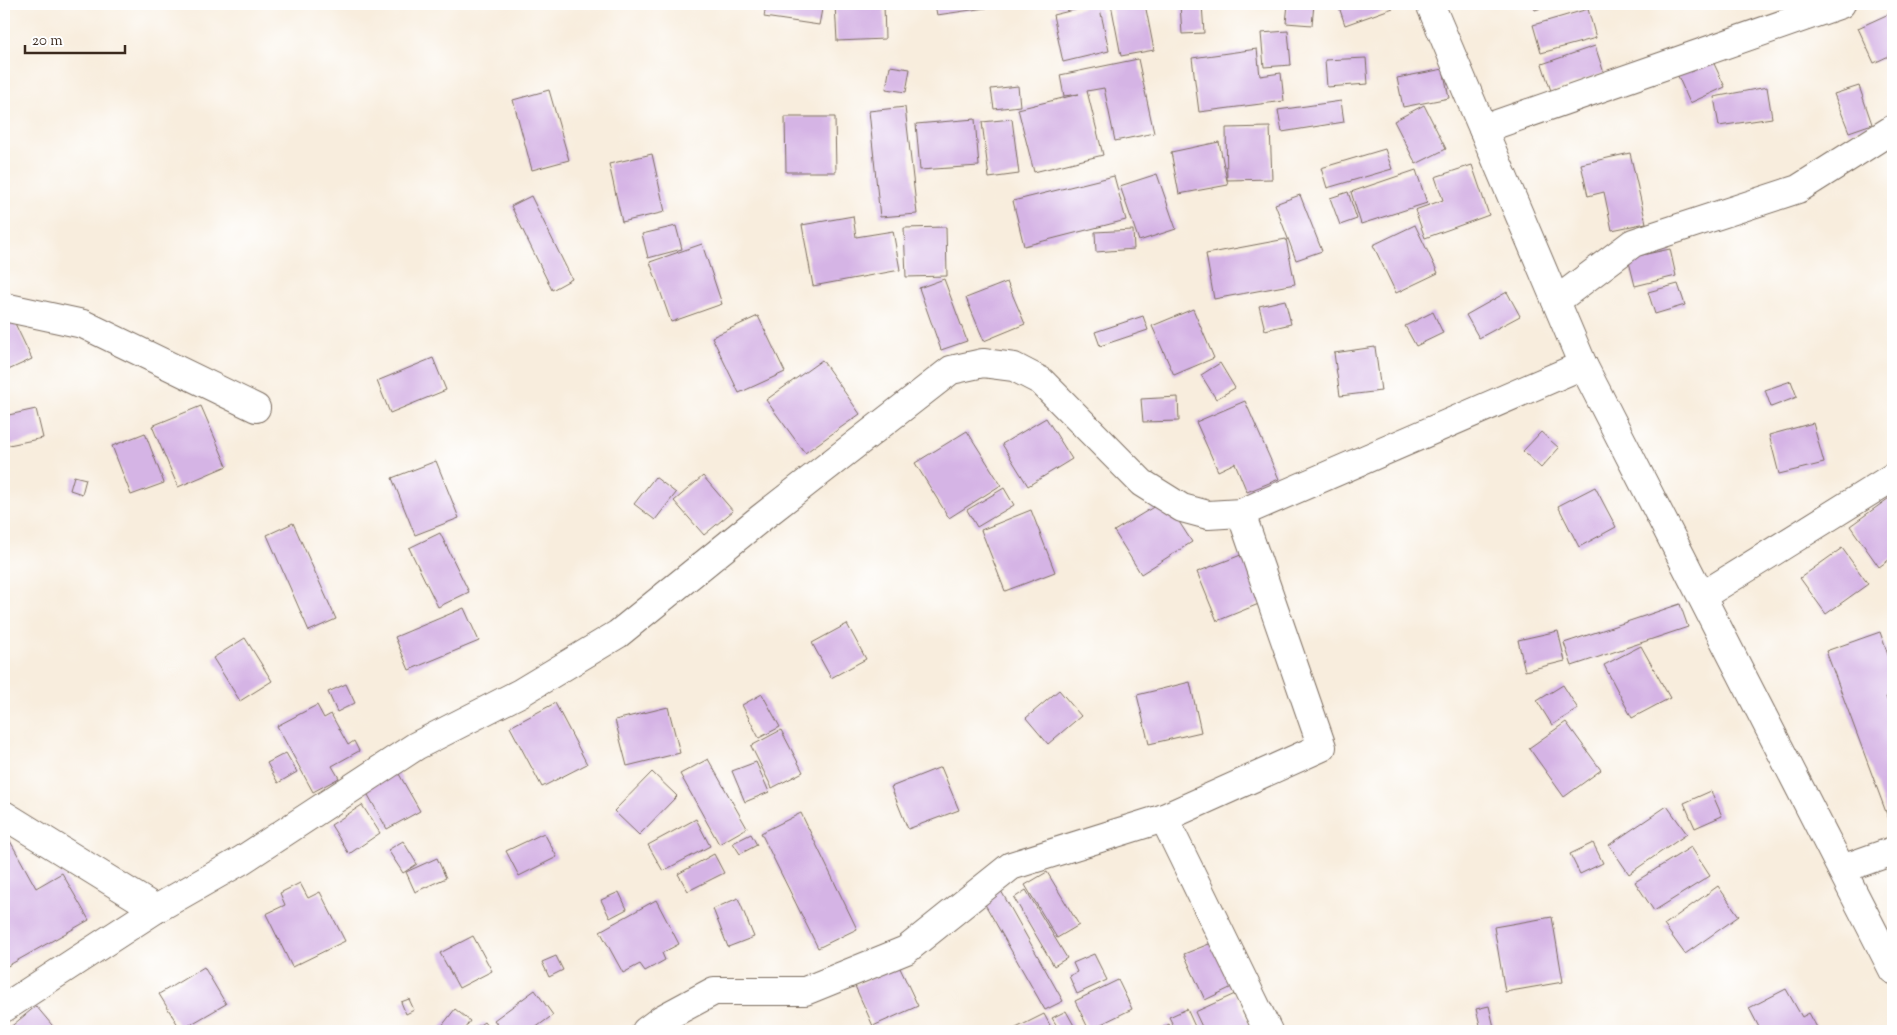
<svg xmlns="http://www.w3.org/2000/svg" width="1897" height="1035" viewBox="0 0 1897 1035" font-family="'Sorts Mill Goudy',serif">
<rect width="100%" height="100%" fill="#fff"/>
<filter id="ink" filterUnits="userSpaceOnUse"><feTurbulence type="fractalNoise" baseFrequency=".02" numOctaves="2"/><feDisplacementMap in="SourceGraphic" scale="10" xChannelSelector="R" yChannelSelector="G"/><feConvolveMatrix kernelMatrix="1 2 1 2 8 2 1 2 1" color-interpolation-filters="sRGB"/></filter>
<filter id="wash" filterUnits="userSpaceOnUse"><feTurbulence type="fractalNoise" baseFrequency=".0096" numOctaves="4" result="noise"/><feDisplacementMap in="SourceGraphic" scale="20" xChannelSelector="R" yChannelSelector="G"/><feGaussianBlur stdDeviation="1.12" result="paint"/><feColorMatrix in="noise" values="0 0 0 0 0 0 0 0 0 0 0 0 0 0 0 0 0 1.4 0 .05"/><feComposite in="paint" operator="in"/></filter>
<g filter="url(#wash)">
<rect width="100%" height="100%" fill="#f8eddd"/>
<g id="blocks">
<g fill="#d5b4e5">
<polygon points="766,4 823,4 819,25 764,17"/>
<polygon points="835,4 884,4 885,39 837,41"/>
<polygon points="935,4 1006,4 1006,5 937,15"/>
<polygon points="1056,4 1073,4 1073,5 1057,8"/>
<polygon points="1099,4 1109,51 1063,62 1053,15"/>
<polygon points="1111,4 1145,4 1154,50 1121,56"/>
<polygon points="1180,4 1202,4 1204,33 1182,34"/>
<polygon points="1288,4 1314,4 1312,25 1286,23"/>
<polygon points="1338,4 1391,4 1393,8 1345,25"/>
<polygon points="1533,4 1554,4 1535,10"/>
<polygon points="1588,9 1596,38 1541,53 1533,25"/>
<polygon points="1893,12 1893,54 1874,63 1858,28"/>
<polygon points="1288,31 1291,65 1264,67 1261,33"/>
<polygon points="1595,46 1604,73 1551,91 1542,64"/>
<polygon points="1257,49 1260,76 1281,73 1284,101 1199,112 1192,58"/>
<polygon points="1708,51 1725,87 1690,103 1674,67"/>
<polygon points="1366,58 1368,84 1327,87 1325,60"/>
<polygon points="1138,59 1154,133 1115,141 1104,88 1087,91 1103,155 1034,172 1018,109 1079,94 1064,96 1060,75"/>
<polygon points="890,66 910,69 906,92 886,89"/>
<polygon points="1443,69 1449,98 1403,107 1397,78"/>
<polygon points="1018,86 1020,106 994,109 991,89"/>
<polygon points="1859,86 1872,124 1849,132 1834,94"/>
<polygon points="1767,87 1772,118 1719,126 1714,97"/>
<polygon points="549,90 569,160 532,170 513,100"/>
<polygon points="1341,101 1344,122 1282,132 1278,110"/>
<polygon points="1424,105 1446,149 1416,164 1394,121"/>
<polygon points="905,107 917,214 880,217 869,111"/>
<polygon points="785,117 835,117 836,172 786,172"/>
<polygon points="975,119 979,166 920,170 916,124"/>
<polygon points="1012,119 1019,174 989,178 982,122"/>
<polygon points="1270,127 1272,179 1227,180 1226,128"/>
<polygon points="1219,142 1228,185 1179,194 1171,152"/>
<polygon points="1385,149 1392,169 1327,188 1321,168"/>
<polygon points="1630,153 1646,223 1612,230 1604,192 1588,196 1581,164"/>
<polygon points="652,154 665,212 622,222 609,164"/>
<polygon points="1472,165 1489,215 1425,238 1415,210 1443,200 1435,177"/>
<polygon points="1416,170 1427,203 1361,224 1351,192"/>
<polygon points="1157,174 1176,229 1139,241 1120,186"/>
<polygon points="1114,176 1126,220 1024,246 1013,201"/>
<polygon points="1348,192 1357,219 1340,225 1330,198"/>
<polygon points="1300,195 1322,251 1296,260 1275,204"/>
<polygon points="531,196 572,279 552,290 511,206"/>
<polygon points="853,216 856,237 893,231 900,270 813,286 802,225"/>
<polygon points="1415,225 1438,273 1396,293 1373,245"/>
<polygon points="676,226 682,249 648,258 642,234"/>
<polygon points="946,227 947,276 906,277 904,228"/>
<polygon points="1133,230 1134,249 1096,252 1095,232"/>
<polygon points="1286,239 1295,284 1214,299 1206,254"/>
<polygon points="702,244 722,304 671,322 650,262"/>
<polygon points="1670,249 1676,276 1635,286 1628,258"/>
<polygon points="944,279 967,341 941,350 919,288"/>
<polygon points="1007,282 1025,324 984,341 966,298"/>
<polygon points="1678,284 1685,305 1655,314 1648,292"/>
<polygon points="1507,292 1520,316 1479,338 1466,315"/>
<polygon points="1285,300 1291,324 1265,330 1259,306"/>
<polygon points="1193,309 1214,358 1174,375 1152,326"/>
<polygon points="1433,312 1443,333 1416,346 1405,326"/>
<polygon points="10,313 32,359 4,372 4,316"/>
<polygon points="758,316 785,372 739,393 712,337"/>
<polygon points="1143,316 1148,330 1100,346 1095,332"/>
<polygon points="1375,347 1381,391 1340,396 1334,353"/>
<polygon points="433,358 446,390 390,413 377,381"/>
<polygon points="822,360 860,414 805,453 766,400"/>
<polygon points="1220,363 1235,388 1216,399 1201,375"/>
<polygon points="1791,381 1797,397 1771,407 1765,390"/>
<polygon points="1178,397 1179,421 1143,422 1141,399"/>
<polygon points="1245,401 1279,479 1247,492 1235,463 1218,471 1196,422"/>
<polygon points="201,406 227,466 178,487 152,426"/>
<polygon points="36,409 43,438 4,446 4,416"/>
<polygon points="1046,418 1072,459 1028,486 1002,444"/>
<polygon points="1813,423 1824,463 1779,474 1769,435"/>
<polygon points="967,431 1001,485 949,518 915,463"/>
<polygon points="1541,432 1559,448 1541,468 1523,451"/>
<polygon points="145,433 164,483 131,495 112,446"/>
<polygon points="436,461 459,518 415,535 392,478"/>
<polygon points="74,476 86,479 82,494 70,490"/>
<polygon points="703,476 733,511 704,535 674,501"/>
<polygon points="655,477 676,493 655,520 634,504"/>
<polygon points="1595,487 1616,527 1579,547 1558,506"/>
<polygon points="1004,488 1014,505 977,527 967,510"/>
<polygon points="1892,496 1893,557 1879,567 1850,526"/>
<polygon points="1165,500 1192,542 1141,574 1114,531"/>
<polygon points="1031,510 1055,572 1005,591 981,530"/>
<polygon points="293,523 336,619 309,631 267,535"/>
<polygon points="440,533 469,592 438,607 409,548"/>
<polygon points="1842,548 1868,584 1826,614 1800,578"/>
<polygon points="1246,553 1266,601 1217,621 1197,572"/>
<polygon points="1680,604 1688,627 1572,666 1564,643"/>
<polygon points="464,608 479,641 409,670 395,637"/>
<polygon points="847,624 866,659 831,678 812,643"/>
<polygon points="1558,631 1565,661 1525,671 1518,640"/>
<polygon points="1880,632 1893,669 1893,694 1886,697 1893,716 1893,831 1826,651"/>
<polygon points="245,638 272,681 240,701 213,658"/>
<polygon points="1641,646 1670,698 1632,718 1604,665"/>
<polygon points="1190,682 1201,732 1149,744 1137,695"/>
<polygon points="346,684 355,703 337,712 328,692"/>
<polygon points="1563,685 1578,709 1552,725 1537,701"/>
<polygon points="1059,690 1081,716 1048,744 1026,718"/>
<polygon points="762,694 780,727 759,738 742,705"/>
<polygon points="555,703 587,764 542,787 510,727"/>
<polygon points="317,705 324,718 331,714 348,745 354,741 359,751 332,766 339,778 313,792 277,726"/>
<polygon points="668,707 680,753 627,766 615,720"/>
<polygon points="1566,722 1601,770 1564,797 1529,748"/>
<polygon points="781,730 803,772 772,788 751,746"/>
<polygon points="286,753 297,772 278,783 267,763"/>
<polygon points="708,759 747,828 719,844 680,774"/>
<polygon points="756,762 769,792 745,802 732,771"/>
<polygon points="395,767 420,811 387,829 363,786"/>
<polygon points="941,767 959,810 908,829 891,787"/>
<polygon points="652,772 677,796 639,835 614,811"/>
<polygon points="1711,791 1722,816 1695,828 1684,803"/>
<polygon points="362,805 380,833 349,854 331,825"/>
<polygon points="1667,806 1687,834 1629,874 1609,845"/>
<polygon points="801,813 857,929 818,948 761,833"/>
<polygon points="696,819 710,846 663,871 648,845"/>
<polygon points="544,833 557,857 519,876 506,851"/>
<polygon points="751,834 757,845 740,854 733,843"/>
<polygon points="9,839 36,888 62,873 89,920 4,968 4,842"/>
<polygon points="403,841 417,864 403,873 388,850"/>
<polygon points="1593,843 1603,863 1580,874 1570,854"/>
<polygon points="1691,847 1710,876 1654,911 1635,882"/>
<polygon points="714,854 724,873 688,891 678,874"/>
<polygon points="437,858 446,878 415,892 406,872"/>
<polygon points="1047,872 1079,925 1057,938 1025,885"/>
<polygon points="300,883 308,898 320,892 345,941 292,967 266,914 285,905 280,893"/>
<polygon points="1718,886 1739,916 1685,954 1664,925"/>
<polygon points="1000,889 1063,1001 1045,1010 982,899"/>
<polygon points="1026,890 1067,958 1054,966 1014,898"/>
<polygon points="619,892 627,909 610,918 601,900"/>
<polygon points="738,898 754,937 728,947 713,909"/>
<polygon points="656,900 679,944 662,953 665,960 645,971 640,964 623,973 600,931"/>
<polygon points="1552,917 1563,982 1505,992 1494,927"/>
<polygon points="473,936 492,971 459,988 440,953"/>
<polygon points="1214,942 1234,986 1205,1000 1184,954"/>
<polygon points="1094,954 1107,980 1077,994 1069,976 1077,972 1073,963"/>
<polygon points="556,956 563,970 549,977 542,962"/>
<polygon points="899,966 918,1006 873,1026 855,986"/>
<polygon points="204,967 226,1004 181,1030 159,994"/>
<polygon points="1118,980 1132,1009 1089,1030 1075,1001"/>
<polygon points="1786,989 1802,1017 1809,1013 1819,1031 1761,1031 1749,1008"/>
<polygon points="535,990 553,1015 531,1031 502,1031 494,1020"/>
<polygon points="1235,994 1252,1031 1204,1031 1195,1012"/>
<polygon points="409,999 414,1010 406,1014 401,1002"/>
<polygon points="36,1006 57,1031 10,1031 8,1029"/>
<polygon points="1489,1006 1494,1027 1481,1029 1476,1009"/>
<polygon points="455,1009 470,1021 463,1031 438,1031"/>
<polygon points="1187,1009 1197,1031 1176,1031 1169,1017"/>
<polygon points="1066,1011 1077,1031 1060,1031 1052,1018"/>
<polygon points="1044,1014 1053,1031 1010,1031"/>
<polygon points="484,1022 491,1031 471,1031"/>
<polygon points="1169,1024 1173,1031 1164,1031 1162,1028"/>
</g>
</g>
</g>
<g filter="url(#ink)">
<use href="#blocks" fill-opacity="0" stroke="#7d6e61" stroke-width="1"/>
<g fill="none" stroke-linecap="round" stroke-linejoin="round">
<g stroke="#7d6e61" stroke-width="30">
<g id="minor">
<polyline points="1430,4 1583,365 1893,970"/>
<polyline points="1483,129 1841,4"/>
<polyline points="1556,301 1633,243 1798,189 1893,129"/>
<polyline points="4,307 83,324 256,408"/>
<polyline points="1702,596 1893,477"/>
<polyline points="4,815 156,909"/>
<polyline points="1164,818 1268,1031"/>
<polyline points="1842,869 1893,851"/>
<polyline points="4,1008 156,909 242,860 416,746 520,693 618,634 761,518 951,370 983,363 1014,367 1041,381 1142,483 1182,508 1208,515 1241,513 1583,365"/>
<polyline points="646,1031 662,1019 714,991 805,991 906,950 1011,866 1164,818 1322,747 1241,513"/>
</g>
</g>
<use href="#minor" stroke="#fff" stroke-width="28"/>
</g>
</g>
<rect width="1897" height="1035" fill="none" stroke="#fff" stroke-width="20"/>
<path d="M25 45v8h100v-8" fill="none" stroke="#3b2a1e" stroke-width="2.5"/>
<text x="32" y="45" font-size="15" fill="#3b2a1e" stroke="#ffffff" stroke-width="4" paint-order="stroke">20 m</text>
</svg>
